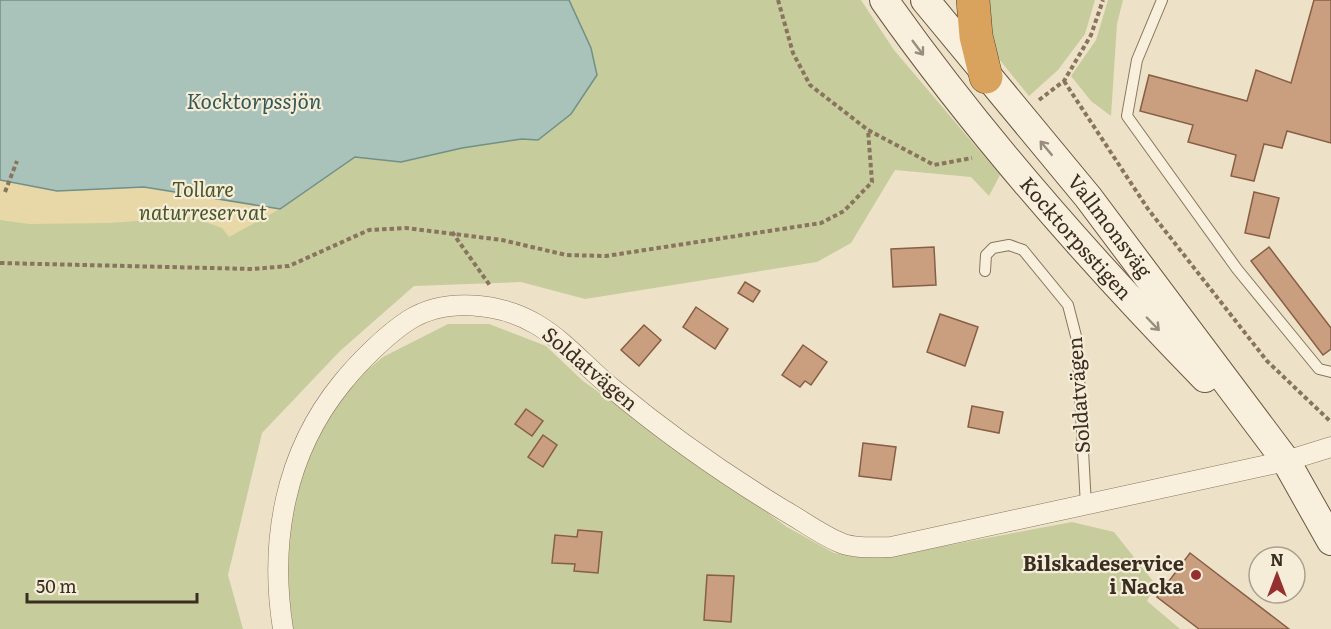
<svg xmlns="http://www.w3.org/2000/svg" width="1331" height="629" viewBox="0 0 1331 629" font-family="Literata,serif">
<rect width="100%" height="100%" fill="#ede2c8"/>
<g fill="#c6cc9c">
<polygon points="0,0 861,0 894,50 1000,175 989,196 971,177 895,170 851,243 817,262 585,299 521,282 414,286 340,351 262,433 228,575 243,629 0,629"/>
<polygon points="983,0 1095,0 1085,34 1058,70 1029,96 991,49"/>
<polygon points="1108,0 1123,0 1117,24 1111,116 1091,101 1071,76 1096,40"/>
<polygon points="448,324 489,324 546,346 583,381 787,527 834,553 880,558 1072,522 1114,532 1156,585 1147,601 1180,629 291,629 286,550 298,486 327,411 355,380 383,357"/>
</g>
<polygon fill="#e8d7a7" points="0,180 57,191 144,187 280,209 229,237 222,228 191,217 109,223 29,224 0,220"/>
<polygon fill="#a9c2ba" stroke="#709088" stroke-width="1.5" points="0,0 569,0 591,48 597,75 571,114 538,140 522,139 462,148 401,162 355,157 280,209 144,187 57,191 0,180"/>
<g fill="#ca9f80" stroke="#885f44" stroke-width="1.5">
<polygon points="1314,0 1331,0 1331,143 1287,131 1282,148 1264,144 1254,181 1231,176 1236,155 1188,142 1193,125 1140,111 1149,75 1247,101 1256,70 1291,83"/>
<polygon points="1254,192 1279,198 1269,238 1245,233"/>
<polygon points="934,247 936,285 893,287 891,249"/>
<polygon points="1269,247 1331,328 1331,349 1323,355 1251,261"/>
<polygon points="745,282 760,291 753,302 738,293"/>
<polygon points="696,307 728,329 715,349 683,327"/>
<polygon points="940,314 978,327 965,366 927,352"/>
<polygon points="644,325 661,340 639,366 621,350"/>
<polygon points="803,345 827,362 811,385 805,381 800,387 782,375"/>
<polygon points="972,406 1003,412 999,433 968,427"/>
<polygon points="526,409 543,421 532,436 515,424"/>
<polygon points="543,435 557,445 543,467 528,457"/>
<polygon points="863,443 896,447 891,480 859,476"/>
<polygon points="578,530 602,532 598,573 574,571 575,564 552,563 555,535 577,537"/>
<polygon points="1190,553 1289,629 1199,629 1157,597"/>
<polygon points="707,575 734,576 731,622 704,620"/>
</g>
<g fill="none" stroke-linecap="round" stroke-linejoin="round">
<g stroke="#89755e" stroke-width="12">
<g id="service">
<polyline points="1162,0 1137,60 1127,116 1237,269 1319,369 1331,372"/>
<polyline points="985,271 986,255 993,248 1009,245 1023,250 1068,305 1077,340 1086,506"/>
</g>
</g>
<g stroke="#89755e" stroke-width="21">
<path id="minor" d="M283 629C269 541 285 453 342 383 358 363 387 334 409 320 446 297 500 303 536 324 565 341 587 368 613 389 667 434 724 474 785 511 803 521 821 535 841 543 856 549 874 547 891 547L1286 461 1331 447"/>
</g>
<g stroke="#6b5641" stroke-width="30">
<g id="secondary">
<path id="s1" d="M884 0C979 135 1090 260 1205 378"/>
<path id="s2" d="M925 0 1088 197 1286 461 1331 541"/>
</g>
</g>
<g stroke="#574331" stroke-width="34">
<polyline id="motorway" points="973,0 976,36 986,77"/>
</g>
<g stroke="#89755e" stroke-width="4" stroke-dasharray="4.5 3" stroke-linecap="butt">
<polyline points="778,0 793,53 810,85 868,130 934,165 972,158"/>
<polyline points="1064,81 1148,209 1267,361 1331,422"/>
<polyline points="1039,100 1064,81 1091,35 1103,0"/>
<polyline points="5,192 17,161"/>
<polyline points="452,232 491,287"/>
<polyline points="0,263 252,269 289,266 369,230 406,228 502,240 566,255 606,256 821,223 844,211 872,182 868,130"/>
</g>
<use href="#service" stroke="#f8f0dc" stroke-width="10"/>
<use href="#minor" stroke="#f8f0dc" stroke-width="20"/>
<use href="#secondary" stroke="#f8f0dc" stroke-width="28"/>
<use href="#motorway" stroke="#d9a35d" stroke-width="33"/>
</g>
<defs><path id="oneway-shaft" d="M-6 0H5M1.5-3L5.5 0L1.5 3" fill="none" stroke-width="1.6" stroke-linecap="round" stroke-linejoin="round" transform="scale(1.5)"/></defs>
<g stroke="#998e7e">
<use href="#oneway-shaft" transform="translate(918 48) rotate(53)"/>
<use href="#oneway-shaft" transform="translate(1046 148) rotate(-130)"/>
<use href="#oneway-shaft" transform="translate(1153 324) rotate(46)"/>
</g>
<circle fill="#962f30" stroke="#f5edd8" stroke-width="2" cx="1196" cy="575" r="6"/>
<g text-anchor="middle" stroke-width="4.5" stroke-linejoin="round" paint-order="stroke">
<g font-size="20" font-style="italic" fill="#4a5628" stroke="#f5edd8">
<text x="203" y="197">Tollare<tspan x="203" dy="23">naturreservat</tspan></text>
</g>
<g font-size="20" fill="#3a2d21" stroke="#f5edd8">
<text dy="7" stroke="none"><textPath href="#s2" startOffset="292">Vallmonsväg</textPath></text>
<text dy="7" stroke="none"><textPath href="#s1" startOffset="306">Kocktorpsstigen</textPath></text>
<text transform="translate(590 369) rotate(40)" y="7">Soldatvägen</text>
<text transform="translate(1079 395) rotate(-94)" y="7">Soldatvägen</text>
</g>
<g font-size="20" font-weight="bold" fill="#3a2d21" stroke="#f5edd8" text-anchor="end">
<text x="1184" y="571">Bilskadeservice<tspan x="1184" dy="23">i Nacka</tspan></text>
</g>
<g font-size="21" font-style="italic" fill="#315957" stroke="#f5edd8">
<text x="254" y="109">Kocktorpssjön</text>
</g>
</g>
<g transform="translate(1277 575)"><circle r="28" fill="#f5edd8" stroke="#aaa08f" stroke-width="1.5"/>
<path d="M0-4.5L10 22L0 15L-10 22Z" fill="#962f30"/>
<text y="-9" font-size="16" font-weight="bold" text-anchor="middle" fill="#3a2d21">N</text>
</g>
<path d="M27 593v9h170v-9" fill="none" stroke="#3a2d21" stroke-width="3"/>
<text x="36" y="593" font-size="18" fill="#3a2d21" stroke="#f5edd8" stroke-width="4.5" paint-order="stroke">50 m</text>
</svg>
